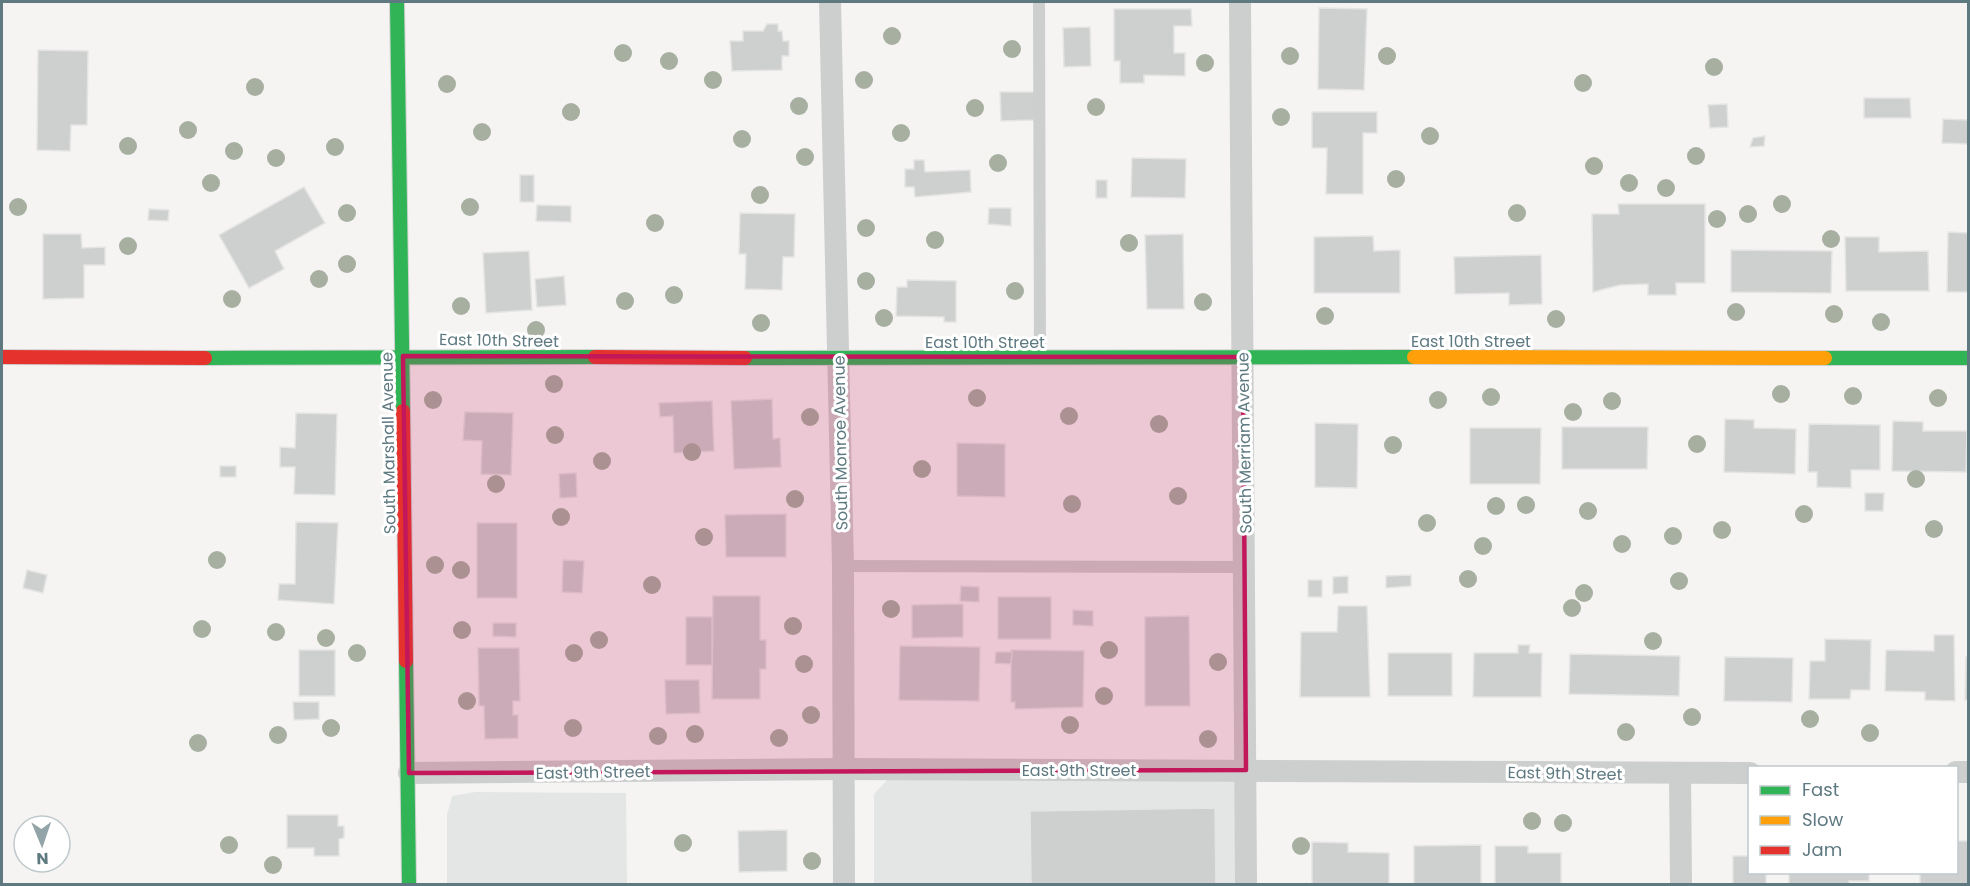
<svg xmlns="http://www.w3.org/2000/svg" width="1970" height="886" viewBox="0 0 1970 886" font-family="Poppins,sans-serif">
<rect width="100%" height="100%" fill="#f5f4f3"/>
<g fill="#e4e6e5">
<polygon points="1232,778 1247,796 1246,884 874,884 874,794 888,779"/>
<polygon points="475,792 626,793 627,884 447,884 447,815 452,796"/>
</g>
<g fill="#ced0d0" stroke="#e4e4e2" stroke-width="1.5">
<polygon points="1319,8 1367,9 1364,90 1318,89"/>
<polygon points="1114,9 1191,9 1192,26 1174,26 1174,53 1185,53 1185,76 1144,75 1144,83 1120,83 1120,61 1114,61"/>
<polygon points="767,24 778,24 778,31 782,31 783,41 789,41 789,56 782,56 782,70 732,71 730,41 743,41 743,31 763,31"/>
<polygon points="1090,27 1091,66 1064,67 1063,28"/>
<polygon points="38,50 88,51 87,125 71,125 70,151 37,150"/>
<polygon points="1000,92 1035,92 1035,120 1001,121"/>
<polygon points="1864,98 1910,98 1911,118 1864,118"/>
<polygon points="1727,104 1728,127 1710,128 1708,105"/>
<polygon points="1312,112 1377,112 1377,133 1363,133 1363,194 1326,194 1327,148 1312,148"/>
<polygon points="1943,119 1968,120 1968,144 1942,143"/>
<polygon points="1765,136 1764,146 1750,147 1753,138"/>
<polygon points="1132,158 1186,159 1185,198 1131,197"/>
<polygon points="914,160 924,160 925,172 970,170 971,192 915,197 914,187 905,187 905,169 914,169"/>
<rect x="520" y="175" width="14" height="27"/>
<rect x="1096" y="180" width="11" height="18"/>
<polygon points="304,187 325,223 275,251 284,269 249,288 219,235"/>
<polygon points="1618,204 1705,204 1705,283 1676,283 1676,295 1648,295 1648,284 1620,285 1593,292 1592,214 1619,214"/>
<polygon points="537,205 571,206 571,222 536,221"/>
<polygon points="989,208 1011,208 1011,226 988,224"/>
<polygon points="149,209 169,210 168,221 148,220"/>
<polygon points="740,213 795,214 794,257 783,257 782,290 745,289 746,254 739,254"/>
<polygon points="1948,232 1968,233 1968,292 1947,292"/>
<polygon points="43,234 81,234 82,248 105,247 105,265 84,265 84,298 43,299"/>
<polygon points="1183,234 1184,309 1147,309 1145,235"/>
<polygon points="1373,236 1374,251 1400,250 1400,293 1314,293 1314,237"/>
<polygon points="1845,237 1879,237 1879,252 1928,251 1929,291 1846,291"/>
<polygon points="1731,250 1832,251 1831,293 1731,292"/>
<polygon points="529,251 532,310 486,313 483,253"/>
<polygon points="1541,255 1542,304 1509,305 1509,293 1455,294 1454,257"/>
<polygon points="564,276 566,305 537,307 535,279"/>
<polygon points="907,280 956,281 956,322 944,322 944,317 896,316 897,287 907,287"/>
<polygon points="772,399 773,439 780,438 781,467 734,469 731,401"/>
<polygon points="712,401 714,451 674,453 673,416 660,417 659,403"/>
<polygon points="465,412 513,413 511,475 481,474 482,441 463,440"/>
<polygon points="296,413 337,414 335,495 294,494 295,467 280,467 280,447 295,448"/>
<polygon points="1725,419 1754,420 1754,428 1796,429 1795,474 1724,472"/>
<polygon points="1893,421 1923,422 1923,431 1967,431 1966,472 1892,471"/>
<polygon points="1315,423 1358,424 1357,488 1315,487"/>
<polygon points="1809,424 1880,425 1880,470 1851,470 1851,488 1817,487 1817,472 1808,472"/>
<polygon points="1562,427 1648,427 1647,469 1562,469"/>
<polygon points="1470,428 1541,428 1540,484 1470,484"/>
<polygon points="957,443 1005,444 1005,497 957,496"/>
<rect x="220" y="466" width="16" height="11"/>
<polygon points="576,473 577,497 560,498 559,474"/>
<polygon points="1865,493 1884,493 1883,511 1865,511"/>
<polygon points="786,514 786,557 726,557 725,515"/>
<polygon points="296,522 338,523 334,604 278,600 279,584 295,584"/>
<rect x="477" y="523" width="40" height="75"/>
<polygon points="563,560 584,561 582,593 562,592"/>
<polygon points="27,570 47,575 43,593 23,588"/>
<polygon points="1411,575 1411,586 1386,588 1386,576"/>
<polygon points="1348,576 1348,593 1333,594 1333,577"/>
<rect x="1308" y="580" width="14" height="17"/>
<polygon points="961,586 979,587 979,602 960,601"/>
<polygon points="713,596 760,596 760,640 766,640 766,669 760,669 760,699 712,699"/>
<rect x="998" y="597" width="53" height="42"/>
<polygon points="963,604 963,637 912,638 912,605"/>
<polygon points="1338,606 1367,606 1370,697 1300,697 1301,632 1337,632"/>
<polygon points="1073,610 1093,611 1093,626 1073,625"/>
<polygon points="1189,616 1190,706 1145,706 1145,617"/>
<rect x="686" y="617" width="26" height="48"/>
<polygon points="493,623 516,623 516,637 493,636"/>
<polygon points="1934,635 1954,635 1955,701 1925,700 1925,692 1885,691 1886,650 1934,651"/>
<polygon points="1825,639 1871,640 1870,690 1851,690 1850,699 1809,699 1810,661 1825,661"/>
<polygon points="1518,645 1530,645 1529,653 1542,653 1541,697 1473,697 1474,653 1518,653"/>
<polygon points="900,646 980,647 979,701 899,700"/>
<polygon points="478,648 519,648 520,701 513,701 513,715 518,715 518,738 485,739 484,706 479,706"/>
<rect x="299" y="650" width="36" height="46"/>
<polygon points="1011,650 1084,651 1083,707 1015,709 1015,702 1011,702"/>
<polygon points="996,652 1012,652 1011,664 995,663"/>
<rect x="1388" y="653" width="64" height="43"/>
<polygon points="1570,654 1680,656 1679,696 1569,694"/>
<polygon points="1725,657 1793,658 1792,702 1724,701"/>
<polygon points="1966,657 1968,657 1968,700 1965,700"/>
<polygon points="665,680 699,680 700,713 666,714"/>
<polygon points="293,702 319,702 319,719 294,720"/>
<polygon points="1215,808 1216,884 1031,884 1030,811"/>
<polygon points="287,815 338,815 338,826 344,826 344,838 339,839 339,856 314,856 314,848 287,848"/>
<polygon points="787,830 787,871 739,872 738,831"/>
<polygon points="1956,841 1968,841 1968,884 1920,884 1920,872 1956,872"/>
<polygon points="1312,842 1348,843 1348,852 1389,853 1389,884 1312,884"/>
<polygon points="1481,845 1481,884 1414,884 1414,846"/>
<polygon points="1495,846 1528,846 1528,853 1561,853 1561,884 1495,884"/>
<polygon points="1733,856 1750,856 1750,872 1766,872 1766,884 1733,884"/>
<polygon points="1789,872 1869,872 1869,881 1849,881 1849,884 1789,884"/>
</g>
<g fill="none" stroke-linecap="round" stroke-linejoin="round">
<g stroke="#d0d2d2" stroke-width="16">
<g id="fast">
<polyline points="397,2 403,411"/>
<polyline points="205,358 595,357"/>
<polyline points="745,358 1414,357"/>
<polyline points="1825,358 1968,358"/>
<polyline points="406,661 409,884"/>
</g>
</g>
<g stroke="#d0d2d2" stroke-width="16">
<polyline id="slow" points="1414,357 1825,358"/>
</g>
<g stroke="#d0d2d2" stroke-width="16">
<g id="jam">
<polyline points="2,357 205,358"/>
<polyline points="595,357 745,358"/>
<polyline points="403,411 406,661"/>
</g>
</g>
<g stroke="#cdcfce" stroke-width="12">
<polyline points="1039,2 1040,357"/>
<polyline points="843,566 1245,567"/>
</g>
<g stroke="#cdcfce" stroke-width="22">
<polyline points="830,2 843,566 844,884"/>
<polyline points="1240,2 1246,884"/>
<polyline points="1956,772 1968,772"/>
<polyline points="409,773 845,769 1750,773"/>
<polyline points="1680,774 1681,884"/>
</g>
<use href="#fast" stroke="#30b455" stroke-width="14"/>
<use href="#slow" stroke="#ff9f0a" stroke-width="14"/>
<use href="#jam" stroke="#e5322d" stroke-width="14"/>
</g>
<g fill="#a7afa1">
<circle cx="892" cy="36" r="9"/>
<circle cx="1012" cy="49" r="9"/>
<circle cx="623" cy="53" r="9"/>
<circle cx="1290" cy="56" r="9"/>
<circle cx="1387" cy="56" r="9"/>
<circle cx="669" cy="61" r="9"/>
<circle cx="1205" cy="63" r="9"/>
<circle cx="1714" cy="67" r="9"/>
<circle cx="713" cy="80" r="9"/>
<circle cx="864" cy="80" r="9"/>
<circle cx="1583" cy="83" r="9"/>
<circle cx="447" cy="84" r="9"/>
<circle cx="255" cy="87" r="9"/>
<circle cx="799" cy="106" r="9"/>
<circle cx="1096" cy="107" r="9"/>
<circle cx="975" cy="108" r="9"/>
<circle cx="571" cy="112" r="9"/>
<circle cx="1281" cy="117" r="9"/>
<circle cx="188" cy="130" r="9"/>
<circle cx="482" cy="132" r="9"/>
<circle cx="901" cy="133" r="9"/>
<circle cx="1430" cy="136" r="9"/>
<circle cx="742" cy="139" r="9"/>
<circle cx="128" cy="146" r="9"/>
<circle cx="335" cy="147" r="9"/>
<circle cx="234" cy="151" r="9"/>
<circle cx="1696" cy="156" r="9"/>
<circle cx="805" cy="157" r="9"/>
<circle cx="276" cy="158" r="9"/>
<circle cx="998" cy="163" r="9"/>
<circle cx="1594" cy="166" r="9"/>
<circle cx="1396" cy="179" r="9"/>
<circle cx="211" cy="183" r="9"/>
<circle cx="1629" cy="183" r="9"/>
<circle cx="1666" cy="188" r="9"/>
<circle cx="760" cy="195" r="9"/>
<circle cx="1782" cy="204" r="9"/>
<circle cx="18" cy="207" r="9"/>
<circle cx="470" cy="207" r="9"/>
<circle cx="347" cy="213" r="9"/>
<circle cx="1517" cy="213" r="9"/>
<circle cx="1748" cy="214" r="9"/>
<circle cx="1717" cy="219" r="9"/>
<circle cx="655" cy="223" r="9"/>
<circle cx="866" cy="228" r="9"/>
<circle cx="1831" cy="239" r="9"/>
<circle cx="935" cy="240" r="9"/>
<circle cx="1129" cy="243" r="9"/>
<circle cx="128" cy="246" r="9"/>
<circle cx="347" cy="264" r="9"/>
<circle cx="319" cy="279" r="9"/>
<circle cx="866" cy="281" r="9"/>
<circle cx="1015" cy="291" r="9"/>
<circle cx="674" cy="295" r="9"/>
<circle cx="232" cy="299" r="9"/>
<circle cx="625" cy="301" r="9"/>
<circle cx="1203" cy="302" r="9"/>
<circle cx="461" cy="306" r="9"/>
<circle cx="1736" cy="312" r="9"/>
<circle cx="1834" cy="314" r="9"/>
<circle cx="1325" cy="316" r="9"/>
<circle cx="884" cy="318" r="9"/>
<circle cx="1556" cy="319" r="9"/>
<circle cx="1881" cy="322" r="9"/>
<circle cx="761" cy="323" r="9"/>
<circle cx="536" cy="330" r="9"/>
<circle cx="554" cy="384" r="9"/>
<circle cx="1781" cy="394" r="9"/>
<circle cx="1853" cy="396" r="9"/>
<circle cx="1491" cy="397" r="9"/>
<circle cx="977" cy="398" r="9"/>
<circle cx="1938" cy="398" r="9"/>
<circle cx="433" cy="400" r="9"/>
<circle cx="1438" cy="400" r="9"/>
<circle cx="1612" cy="401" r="9"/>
<circle cx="1573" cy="412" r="9"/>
<circle cx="1069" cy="416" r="9"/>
<circle cx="810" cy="417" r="9"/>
<circle cx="1159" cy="424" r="9"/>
<circle cx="555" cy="435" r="9"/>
<circle cx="1697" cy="444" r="9"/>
<circle cx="1393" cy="445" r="9"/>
<circle cx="692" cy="452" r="9"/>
<circle cx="602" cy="461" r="9"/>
<circle cx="922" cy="469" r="9"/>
<circle cx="1916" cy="479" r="9"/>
<circle cx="496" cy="484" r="9"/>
<circle cx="1178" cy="496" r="9"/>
<circle cx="795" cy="499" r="9"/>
<circle cx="1072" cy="504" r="9"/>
<circle cx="1526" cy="505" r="9"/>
<circle cx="1496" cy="506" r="9"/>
<circle cx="1588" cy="511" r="9"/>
<circle cx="1804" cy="514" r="9"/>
<circle cx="561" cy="517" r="9"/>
<circle cx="1427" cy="523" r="9"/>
<circle cx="1934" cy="529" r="9"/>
<circle cx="1722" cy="530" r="9"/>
<circle cx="1673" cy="536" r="9"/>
<circle cx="704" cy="537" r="9"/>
<circle cx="1622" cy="544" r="9"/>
<circle cx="1483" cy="546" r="9"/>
<circle cx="217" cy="560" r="9"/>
<circle cx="435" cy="565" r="9"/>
<circle cx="461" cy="570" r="9"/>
<circle cx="1468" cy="579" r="9"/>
<circle cx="1679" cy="581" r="9"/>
<circle cx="652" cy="585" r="9"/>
<circle cx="1584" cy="593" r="9"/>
<circle cx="1572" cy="608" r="9"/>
<circle cx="891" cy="609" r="9"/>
<circle cx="793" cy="626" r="9"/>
<circle cx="202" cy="629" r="9"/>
<circle cx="462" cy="630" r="9"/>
<circle cx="276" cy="632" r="9"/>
<circle cx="326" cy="638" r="9"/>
<circle cx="599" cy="640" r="9"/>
<circle cx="1653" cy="641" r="9"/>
<circle cx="1109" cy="650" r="9"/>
<circle cx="357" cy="653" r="9"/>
<circle cx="574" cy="653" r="9"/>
<circle cx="1218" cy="662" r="9"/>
<circle cx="804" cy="664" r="9"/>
<circle cx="1104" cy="696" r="9"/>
<circle cx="467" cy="701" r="9"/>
<circle cx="811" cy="715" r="9"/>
<circle cx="1692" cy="717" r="9"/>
<circle cx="1810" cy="719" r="9"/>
<circle cx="1070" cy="725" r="9"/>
<circle cx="331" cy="728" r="9"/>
<circle cx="573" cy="728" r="9"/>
<circle cx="1626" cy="732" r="9"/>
<circle cx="1870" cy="733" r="9"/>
<circle cx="695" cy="734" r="9"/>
<circle cx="278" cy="735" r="9"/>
<circle cx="658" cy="736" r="9"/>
<circle cx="779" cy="738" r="9"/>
<circle cx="1208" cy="739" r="9"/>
<circle cx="198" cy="743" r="9"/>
<circle cx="1532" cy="821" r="9"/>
<circle cx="1563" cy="823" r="9"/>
<circle cx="683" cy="843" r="9"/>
<circle cx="229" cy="845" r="9"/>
<circle cx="1301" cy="846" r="9"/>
<circle cx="812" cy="861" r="9"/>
<circle cx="273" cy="865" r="9"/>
</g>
<path fill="#c2185b" fill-opacity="0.2" stroke="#c2185b" stroke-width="4.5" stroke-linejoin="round" d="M403 356 1243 357 1246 770 409 773Z"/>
<g text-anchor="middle" stroke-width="6" stroke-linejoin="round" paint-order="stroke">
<g font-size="16" fill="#5e7980" stroke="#fff">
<text transform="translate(499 340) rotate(1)" y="6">East 10th Street</text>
<text x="1471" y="347">East 10th Street</text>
<text x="985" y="348">East 10th Street</text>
<text transform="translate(388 443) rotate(-91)" y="6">South Marshall Avenue</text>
<text transform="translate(840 443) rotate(-91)" y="6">South Monroe Avenue</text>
<text transform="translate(1244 443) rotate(-91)" y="6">South Merriam Avenue</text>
<text x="1079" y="776">East 9th Street</text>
<text transform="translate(593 772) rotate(-1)" y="6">East 9th Street</text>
<text transform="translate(1565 773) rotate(1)" y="6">East 9th Street</text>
</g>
</g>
<rect width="1970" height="886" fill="none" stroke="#5e7980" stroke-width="6"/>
<rect x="1748" y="766" width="210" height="108" fill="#ffffff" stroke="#bfc9cc" stroke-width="1.5"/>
<rect x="1760" y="786" width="30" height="9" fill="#30b455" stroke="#bfc9cc" stroke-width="1.5"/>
<text x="1802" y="796" font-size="18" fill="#5e7980">Fast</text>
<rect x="1760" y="816" width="30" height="9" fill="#ff9f0a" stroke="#bfc9cc" stroke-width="1.5"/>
<text x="1802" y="826" font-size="18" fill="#5e7980">Slow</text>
<rect x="1760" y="846" width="30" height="9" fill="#e5322d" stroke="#bfc9cc" stroke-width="1.5"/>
<text x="1802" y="856" font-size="18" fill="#5e7980">Jam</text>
<g transform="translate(42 844) rotate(178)"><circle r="28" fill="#ffffff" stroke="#bfc9cc" stroke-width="1.5"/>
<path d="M0-4.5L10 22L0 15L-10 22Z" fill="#93a4a8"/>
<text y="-9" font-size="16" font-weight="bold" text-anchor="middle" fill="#5e7980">N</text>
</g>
</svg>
